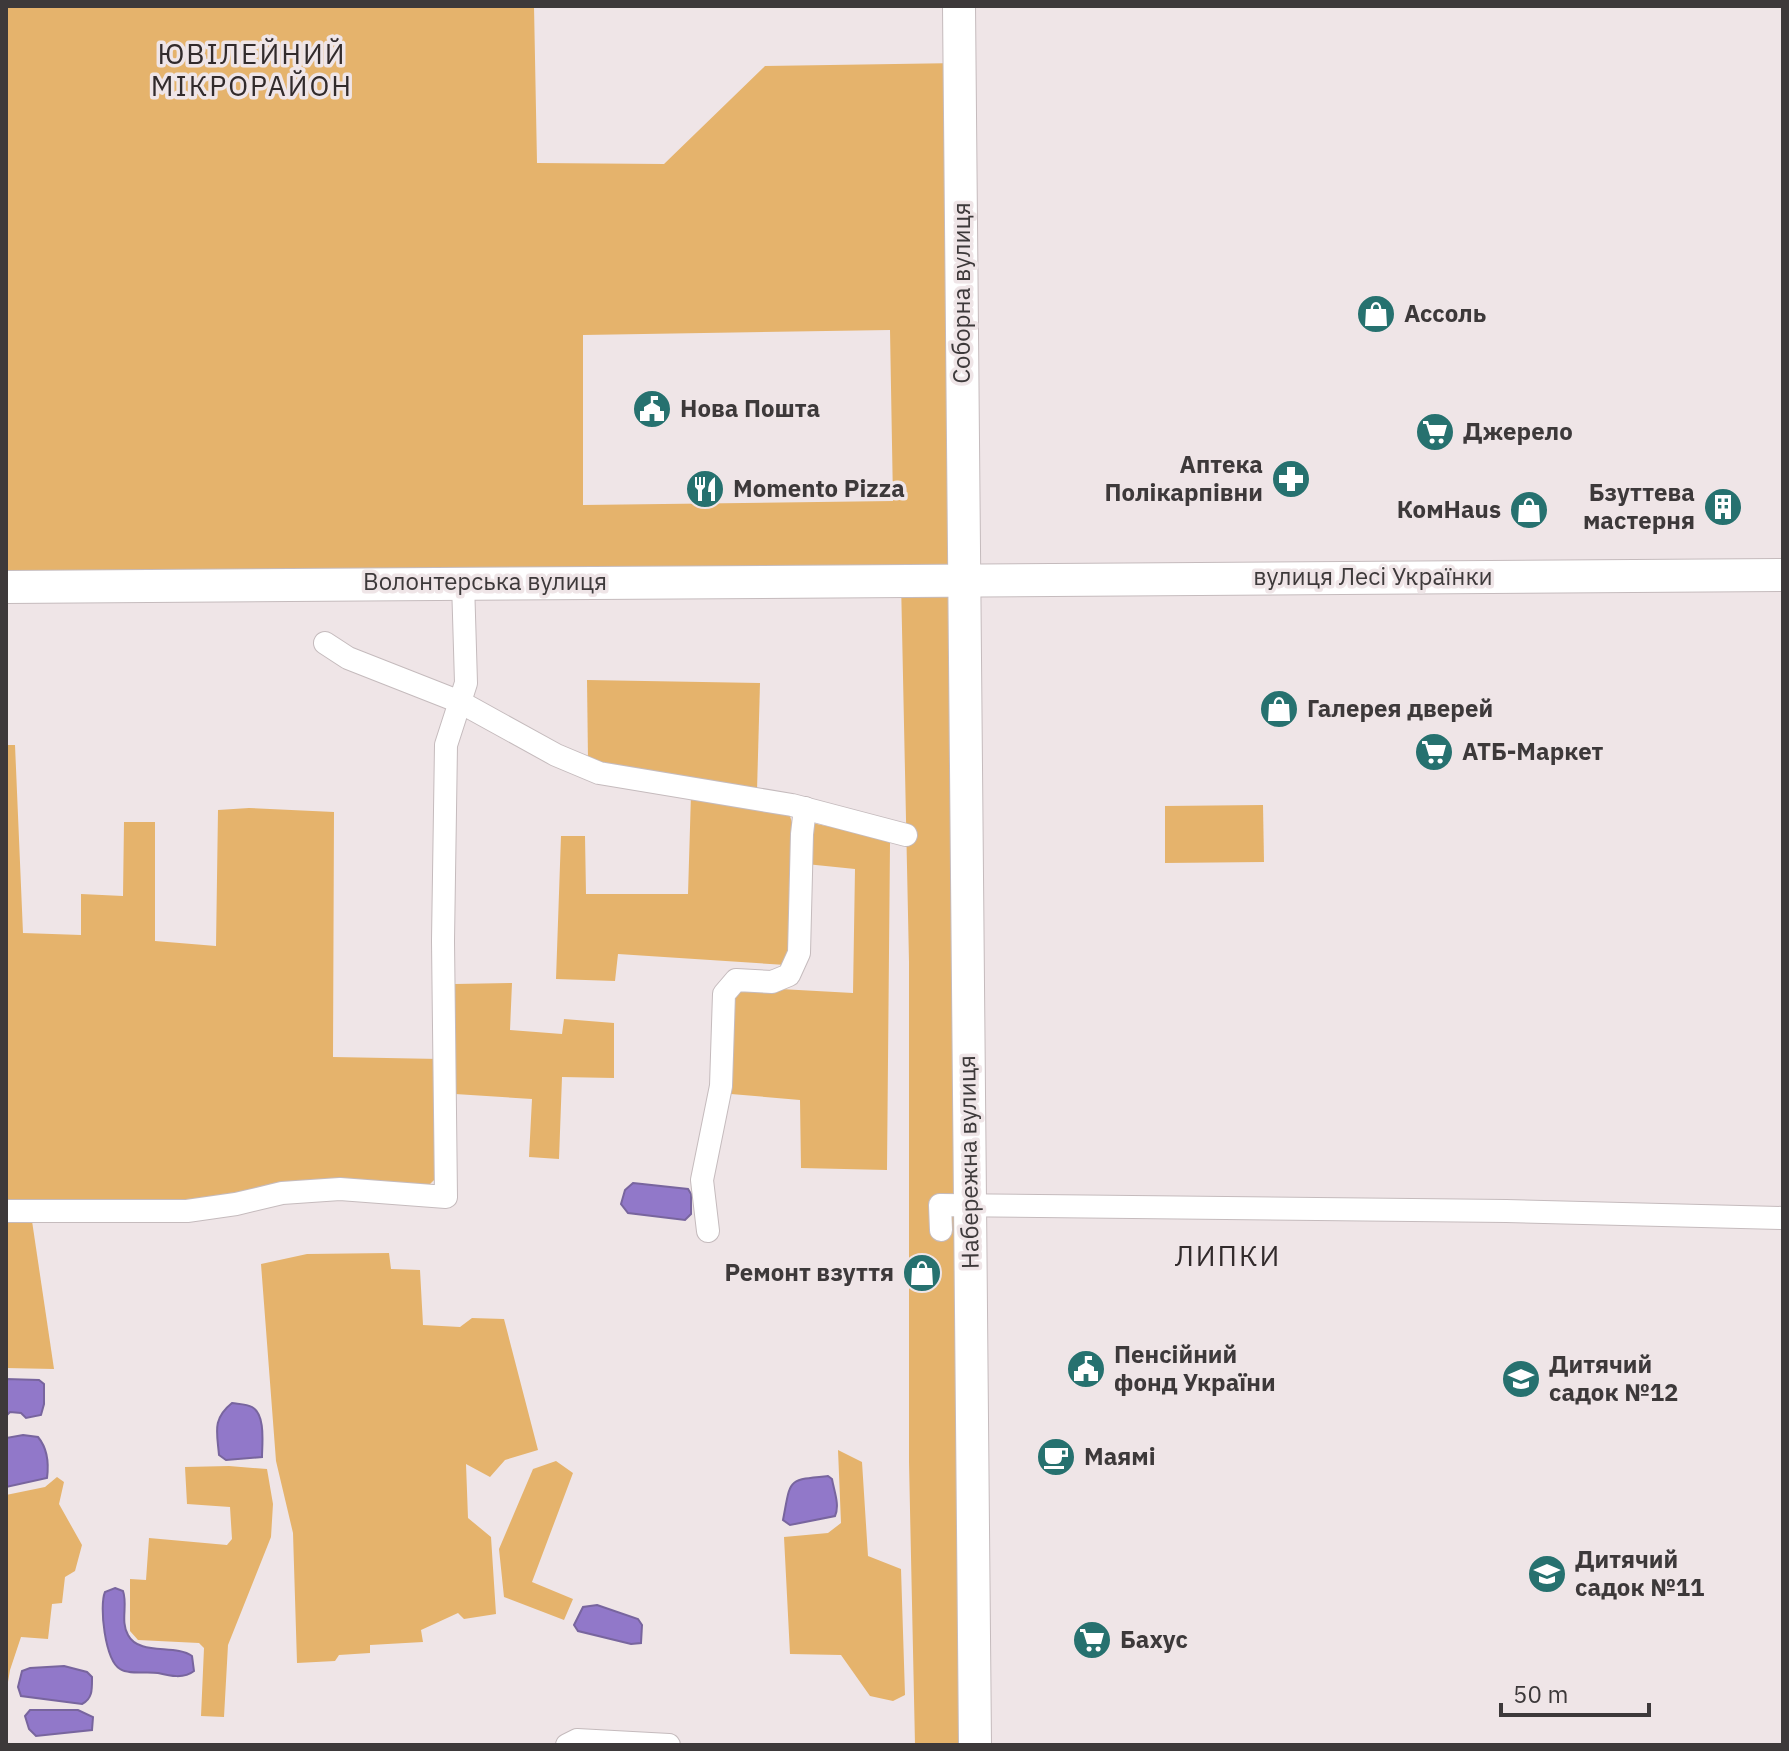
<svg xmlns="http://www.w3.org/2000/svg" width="1789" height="1751" viewBox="0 0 1789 1751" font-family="'IBM Plex Sans',sans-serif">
<rect width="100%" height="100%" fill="#efe5e7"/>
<g fill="#e5b36c" fill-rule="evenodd">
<path d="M6 6H534L537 163 664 164 765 66 960 63 975 1745H915L909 1462V962L901 581 6 587ZM890 330 893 501 583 505V335Z"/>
<polygon points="587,680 760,683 757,791 592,764 588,760"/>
<polygon points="6,745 15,745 23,933 81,935 81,894 123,896 124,822 155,822 155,941 216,946 218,810 249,808 334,812 333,1057 440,1059 436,1178 429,1185 186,1203 6,1201"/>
<polygon points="691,794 790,816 793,826 792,944 786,965 618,954 615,981 556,979 561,836 585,836 586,894 688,894"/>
<polygon points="1263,805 1264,862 1165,863 1165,806"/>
<polygon points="812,823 885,838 890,843 887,1170 801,1168 800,1100 731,1094 735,994 745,987 853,993 855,869 806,864"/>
<polygon points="512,983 510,1030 562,1034 564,1019 614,1023 614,1078 562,1077 559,1159 529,1157 532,1099 455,1094 455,984"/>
<polygon points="6,1215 32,1221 54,1369 6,1368"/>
<polygon points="389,1253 391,1269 420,1270 423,1325 460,1327 472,1318 504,1319 538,1450 505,1460 490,1477 466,1464 468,1518 491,1537 496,1614 464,1619 458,1613 421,1630 423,1642 370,1645 370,1653 339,1655 335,1661 297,1663 293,1533 276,1461 261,1264 307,1254"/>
<polygon points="838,1450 862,1462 868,1556 901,1569 905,1695 893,1701 870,1696 841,1655 790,1654 784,1537 828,1533 841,1523"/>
<polygon points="556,1461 573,1473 532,1582 573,1599 564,1620 504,1597 499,1549 533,1469"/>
<polygon points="229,1466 267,1469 273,1504 271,1537 228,1645 224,1717 201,1716 204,1648 199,1643 138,1640 130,1631 130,1579 146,1580 149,1538 227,1545 232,1539 230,1507 187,1504 185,1467"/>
<polygon points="57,1477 64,1482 59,1504 82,1545 75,1571 65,1577 62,1603 52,1604 48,1639 21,1637 10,1670 6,1694 6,1495 45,1487"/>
</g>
<g fill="#9178c9" stroke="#78659e" stroke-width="2">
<polygon points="633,1183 688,1189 691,1194 691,1214 685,1220 628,1213 621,1204 625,1190"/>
<polygon points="6,1379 39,1380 44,1384 44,1404 41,1415 26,1418 21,1413 10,1412 6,1416"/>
<path d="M232 1403C238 1404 247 1404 252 1407 266 1415 262 1444 262 1457L226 1460 219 1455C217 1432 212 1419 232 1403Z"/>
<path d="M23 1435 38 1437C48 1449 49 1463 47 1478L6 1487V1438Z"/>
<path d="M828 1476 832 1479C834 1491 840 1505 835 1516L790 1525 783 1520C791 1479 786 1480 828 1476Z"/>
<path d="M115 1588 123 1591C128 1605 120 1621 128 1635 139 1656 175 1644 192 1656L194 1671C184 1679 170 1676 158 1673 147 1671 129 1675 120 1669 105 1660 99 1606 105 1592Z"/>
<polygon points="597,1605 638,1619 642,1625 641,1643 631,1644 578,1631 574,1625 583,1607"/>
<path d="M64 1666 87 1672 92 1677C92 1688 93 1699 82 1704L21 1696 18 1687 22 1671 30 1668Z"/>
<polygon points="30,1710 78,1710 93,1717 92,1730 36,1736 29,1729 25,1716"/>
</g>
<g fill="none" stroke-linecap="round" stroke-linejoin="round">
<g stroke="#c5bbbd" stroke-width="24">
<g id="street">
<polyline points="325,643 348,658 460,702 556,755 599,773 792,805 906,835"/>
<polyline points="6,1211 187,1211 236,1204 282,1193 340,1189 446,1197 443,941 446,745 466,683 463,582"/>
<polyline points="941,1230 940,1205 1506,1211 1783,1218"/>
<polyline points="708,1231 702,1180 721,1086 724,994 736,980 772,982 789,975 799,953 802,834 805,808"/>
<polyline points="567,1745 577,1740 669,1745"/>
</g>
</g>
<g stroke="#c5bbbd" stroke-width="34">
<g id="secondary">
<polyline points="959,6 975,1745"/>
<polyline points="6,587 1783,575"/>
</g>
</g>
<use href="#street" stroke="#fff" stroke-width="22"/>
<use href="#secondary" stroke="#fff" stroke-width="32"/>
</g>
<defs>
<g id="shop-disc" transform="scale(2)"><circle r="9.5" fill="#26716f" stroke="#efe5e7"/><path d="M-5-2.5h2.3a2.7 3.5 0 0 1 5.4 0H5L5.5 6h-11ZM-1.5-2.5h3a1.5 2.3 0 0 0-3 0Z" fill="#fff"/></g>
<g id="civic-disc" transform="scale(2)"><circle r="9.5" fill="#26716f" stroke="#efe5e7"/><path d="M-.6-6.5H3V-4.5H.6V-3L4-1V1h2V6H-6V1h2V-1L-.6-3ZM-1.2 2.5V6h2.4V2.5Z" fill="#fff"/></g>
<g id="supermarket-disc" transform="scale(2)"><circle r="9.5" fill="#26716f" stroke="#efe5e7"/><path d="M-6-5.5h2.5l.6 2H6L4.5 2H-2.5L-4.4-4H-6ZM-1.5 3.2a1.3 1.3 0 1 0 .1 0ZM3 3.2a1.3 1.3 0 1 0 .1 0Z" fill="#fff"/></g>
<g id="pharmacy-disc" transform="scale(2)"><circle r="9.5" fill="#26716f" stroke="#efe5e7"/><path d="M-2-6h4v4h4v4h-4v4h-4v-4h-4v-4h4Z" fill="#fff"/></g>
<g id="restaurant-disc" transform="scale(2)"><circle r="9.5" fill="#26716f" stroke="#efe5e7"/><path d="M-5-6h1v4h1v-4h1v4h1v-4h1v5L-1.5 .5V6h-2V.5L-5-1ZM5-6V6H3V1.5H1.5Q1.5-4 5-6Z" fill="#fff"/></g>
<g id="building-disc" transform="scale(2)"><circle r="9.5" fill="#26716f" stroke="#efe5e7"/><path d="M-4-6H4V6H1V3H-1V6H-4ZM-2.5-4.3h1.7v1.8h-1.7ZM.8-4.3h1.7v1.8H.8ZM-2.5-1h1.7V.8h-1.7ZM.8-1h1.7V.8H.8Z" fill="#fff"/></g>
<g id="school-disc" transform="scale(2)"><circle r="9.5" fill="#26716f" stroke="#efe5e7"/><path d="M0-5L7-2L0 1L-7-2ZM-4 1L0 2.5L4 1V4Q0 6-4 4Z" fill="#fff"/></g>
<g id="cafe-disc" transform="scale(2)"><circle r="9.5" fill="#26716f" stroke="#efe5e7"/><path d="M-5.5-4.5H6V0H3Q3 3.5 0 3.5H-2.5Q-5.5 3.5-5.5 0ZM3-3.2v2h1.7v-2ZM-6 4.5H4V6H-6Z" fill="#fff"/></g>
</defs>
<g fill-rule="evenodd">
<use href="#shop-disc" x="1376" y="314"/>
<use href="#civic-disc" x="652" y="409"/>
<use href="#supermarket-disc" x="1435" y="432"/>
<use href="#pharmacy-disc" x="1291" y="479"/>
<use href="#restaurant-disc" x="705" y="489"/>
<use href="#building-disc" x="1723" y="507"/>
<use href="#shop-disc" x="1529" y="510"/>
<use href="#shop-disc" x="1279" y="709"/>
<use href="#supermarket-disc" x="1434" y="752"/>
<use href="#shop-disc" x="922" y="1273"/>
<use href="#civic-disc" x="1086" y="1369"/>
<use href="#school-disc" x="1521" y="1379"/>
<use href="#cafe-disc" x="1056" y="1457"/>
<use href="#school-disc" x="1547" y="1574"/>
<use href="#supermarket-disc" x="1092" y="1640"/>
</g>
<g text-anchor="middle" stroke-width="7" stroke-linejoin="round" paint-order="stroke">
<g font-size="24" fill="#3d393a" stroke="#efe5e7">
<text transform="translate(962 293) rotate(-90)" y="8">Соборна вулиця</text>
<text x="1373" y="585">вулиця Лесі Українки</text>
<text x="485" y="590">Волонтерська вулиця</text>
<text transform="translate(969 1162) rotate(-91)" y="8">Набережна вулиця</text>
</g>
<g font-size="24" font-weight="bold" fill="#3d393a" stroke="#efe5e7" text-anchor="start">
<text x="1404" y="322">Ассоль</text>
<text x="680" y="417">Нова Пошта</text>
<text x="1463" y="440">Джерело</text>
<text x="1263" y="473" text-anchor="end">Аптека<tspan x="1263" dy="28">Полікарпівни</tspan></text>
<text x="733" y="497">Momento Pizza</text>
<text x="1695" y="501" text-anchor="end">Бзуттева<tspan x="1695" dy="28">мастерня</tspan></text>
<text x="1501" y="518" text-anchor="end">КомHaus</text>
<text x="1307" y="717">Галерея дверей</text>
<text x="1462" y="760">АТБ-Маркет</text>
<text x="894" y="1281" text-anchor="end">Ремонт взуття</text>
<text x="1114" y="1363">Пенсійний<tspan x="1114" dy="28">фонд України</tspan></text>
<text x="1549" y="1373">Дитячий<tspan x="1549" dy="28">садок №12</tspan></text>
<text x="1084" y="1465">Маямі</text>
<text x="1575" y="1568">Дитячий<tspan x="1575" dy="28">садок №11</tspan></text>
<text x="1120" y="1648">Бахус</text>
</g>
<g font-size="28" letter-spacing="2" fill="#322b2c" stroke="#efe5e7">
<text x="252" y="64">ЮВІЛЕЙНИЙ<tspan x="252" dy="32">МІКРОРАЙОН</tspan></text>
<text x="1228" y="1266">ЛИПКИ</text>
</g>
</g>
<rect width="1789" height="1751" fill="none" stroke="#3d393a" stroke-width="16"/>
<path d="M1501 1703v12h148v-12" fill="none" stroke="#3d393a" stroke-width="4"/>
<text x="1513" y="1703" font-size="24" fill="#3d393a" stroke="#efe5e7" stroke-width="6" paint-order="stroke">50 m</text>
</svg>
